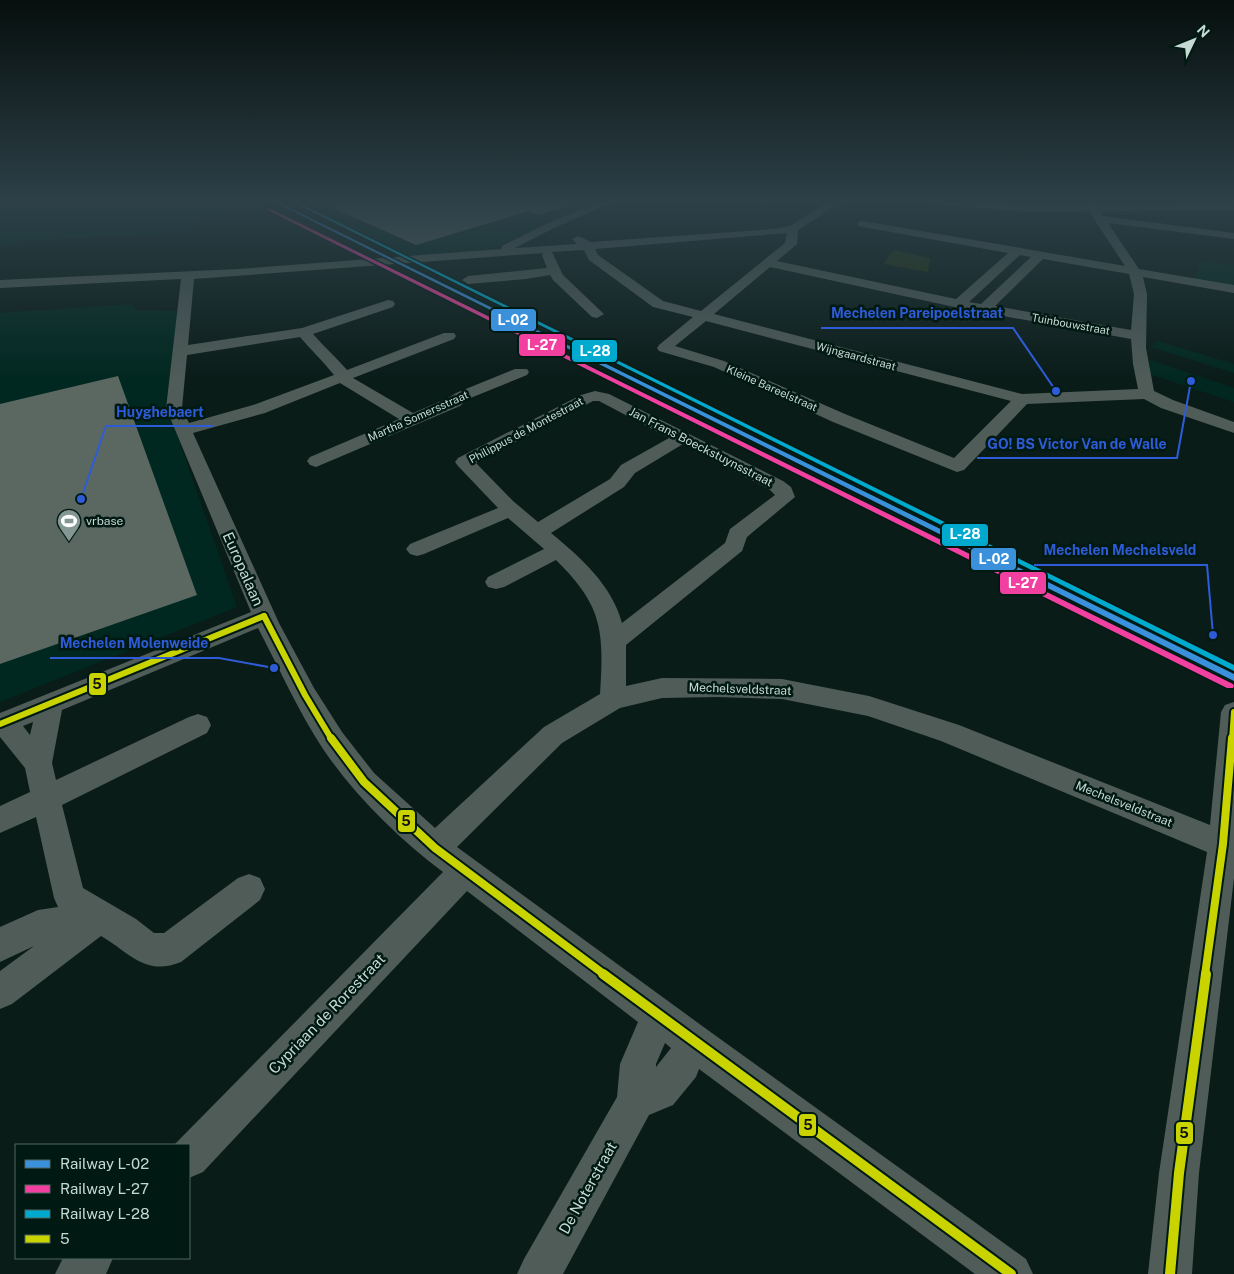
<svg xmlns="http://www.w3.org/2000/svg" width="1234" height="1274" viewBox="0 0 1234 1274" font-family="'Public Sans',sans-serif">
<rect width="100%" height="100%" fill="#0a1c18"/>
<g fill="#012820">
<polygon points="0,201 261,201 261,208 201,222 187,232 24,241 0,247"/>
<polygon points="289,201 600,201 490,250 408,258"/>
<polygon points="1197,260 1234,266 1234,287 1194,280 1199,267"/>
<polygon points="132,304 136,310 178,311 166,403 237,607 0,702 0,313"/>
<polygon points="1158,341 1234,364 1234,373 1151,347"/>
<polygon points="1150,360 1234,388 1234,402 1149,374"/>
</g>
<polygon fill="#233211" points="894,250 930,258 928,272 883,264"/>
<g fill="#5b6862">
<polygon points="326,201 570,201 571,205 538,215 529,211 416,245 333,208 337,207"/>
<polygon points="118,376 197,595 0,664 0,404"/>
</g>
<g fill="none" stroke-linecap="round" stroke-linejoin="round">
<g fill="#4f5c58" fill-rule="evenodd">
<path d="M601 201H616L554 228 515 248 577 244 572 239 578 236 591 242 773 229 790 226 830 201H843L798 230 797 244 777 261 956 299 1008 253 863 227 859 226 857 224 859 222 863 221 1125 266 1094 219 1085 201H1095L1103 216 1234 233V239L1108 223 1139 269 1234 285V293L1143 277 1147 294 1146 348 1154 391 1173 400 1234 422V433L1161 408 1144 399 1027 404 964 470 957 472 833 422 714 367 659 351 657 348 659 345 693 317 653 307 589 260 584 250 552 252 563 275 604 314 597 318 592 317 553 280 550 275 526 279 468 284 462 280 468 276 547 268 542 255 543 253 194 279 188 345 302 328 388 300 393 301 395 304 393 307 313 334C324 347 336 357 347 370L444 333H454L456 336 454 339 353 378 413 413 448 398 456 393 515 369H527L529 372 527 375 468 399 460 406 316 467 310 465 307 461 310 457 399 419 340 383 265 413 193 433 279 623 314 688 342 732 374 773 435 828 544 727 600 694C604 631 603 606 556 560L504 587 496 589 488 587 485 582 488 577 544 549 508 518 424 554 417 556 410 554 406 549 410 544 498 508 458 466 455 462 458 458 581 395 595 391 609 394 783 481 791 487 795 497 747 537 742 551 626 645V686L662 678 782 679 869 696 959 725 1210 825 1221 712 1225 705 1234 702V878L1199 1173 1192 1274H1148L1159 1173 1207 852 941 741 868 716 782 699 717 697 662 698 620 708 562 743 457 847 705 1028 1026 1259 1033 1274H975L699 1069 696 1077 673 1105 649 1115 563 1274H517L524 1259 617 1097 620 1064 638 1022 467 891 203 1172 189 1178V1145L175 1144 443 872C398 838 355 796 323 749 298 711 279 668 258 628L62 710 52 763 56 780 189 717 198 714 207 717 211 725 207 733 62 805 83 888 136 919 154 933H164L238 878 249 874 260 878 265 889 260 900 181 962C145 977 129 952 101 936L12 1004 0 1009V971L34 946 0 962V927L38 910 58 907 54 898 36 817 0 833V806L30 792 25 768 0 737V713L251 612 166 408 181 279 0 288V280L238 269 501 249 502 246 546 224ZM787 233 785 243 701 311 663 301 598 255 595 249ZM1020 255 1031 257 981 304 969 302ZM1043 259 1129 274 1134 294 1131 330 995 306ZM770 267 959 308 1131 339 1133 364 1138 389 1022 394 714 314ZM706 321 1011 401 954 458 845 414 724 361 675 346ZM300 337C311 350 323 361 334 375L253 405 189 423 182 408 187 355ZM593 401H599L669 438 621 465 610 479 538 522 513 501 476 463ZM683 444 769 489 775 495 730 529 725 543 622 623C612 585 580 557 551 533L624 487 635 473ZM33 722 30 735 23 726ZM665 1043 671 1048 656 1067V1064Z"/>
<polygon points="63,1258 113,1258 106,1274 55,1274"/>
</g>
<polygon fill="#445957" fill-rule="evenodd" points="929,201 987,201 1027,204 1234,202 1234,210 1027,212 935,205"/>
<g stroke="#001a13" stroke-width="10">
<g id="bus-1-far2">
<polyline points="264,616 305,695 332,740"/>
<polyline points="0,724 264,616"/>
<polyline points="1232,740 1234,712"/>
</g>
</g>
<g stroke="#001a13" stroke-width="12">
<g id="bus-1-far1">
<polyline points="331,738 364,782 435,848 605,975"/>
<polyline points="1205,975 1223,844 1232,738"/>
</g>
</g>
<g stroke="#001a13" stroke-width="14">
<g id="bus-1">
<polyline points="603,974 1011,1274"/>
<polyline points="1170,1274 1179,1173 1206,974"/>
</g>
</g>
<use href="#bus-1-far2" stroke="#c8d300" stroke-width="6"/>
<use href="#bus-1-far1" stroke="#c8d300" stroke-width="8"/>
<use href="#bus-1" stroke="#c8d300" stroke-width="10"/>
<g stroke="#001a13" stroke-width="3">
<polygon id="rail-1" points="272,201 276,201 1234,674 1234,681"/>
</g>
<g stroke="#001a13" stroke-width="3">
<polygon id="rail-2" points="267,208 269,208 1233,684 1234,686 1233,688 1227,688 267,210"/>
</g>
<g stroke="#001a13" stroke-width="3">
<polygon id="rail-3" points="291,201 295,201 1234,665 1234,671"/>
</g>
<use href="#rail-1" fill="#3a90db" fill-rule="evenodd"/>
<use href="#rail-2" fill="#f240a1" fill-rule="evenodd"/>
<use href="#rail-3" fill="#00a9ce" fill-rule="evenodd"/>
</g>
<linearGradient id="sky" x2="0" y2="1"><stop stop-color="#060f0d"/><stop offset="0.53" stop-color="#2d4048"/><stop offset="1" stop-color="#2d4048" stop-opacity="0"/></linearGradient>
<rect width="1234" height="380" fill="url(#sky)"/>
<defs>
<g id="stadium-pin" transform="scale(1.25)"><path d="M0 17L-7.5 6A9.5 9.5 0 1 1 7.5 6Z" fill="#859792" stroke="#001a13"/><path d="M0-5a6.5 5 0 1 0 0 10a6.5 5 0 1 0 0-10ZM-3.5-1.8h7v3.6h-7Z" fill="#fff"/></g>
</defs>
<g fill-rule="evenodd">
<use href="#stadium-pin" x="69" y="521"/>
</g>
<g text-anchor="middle" stroke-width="5" stroke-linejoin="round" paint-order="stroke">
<g font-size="11" fill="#c7d9d3" stroke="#001a13">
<text transform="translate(1071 324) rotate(10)" y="4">Tuinbouwstraat</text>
<text transform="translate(856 356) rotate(15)" y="4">Wijngaardstraat</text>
<text transform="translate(772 388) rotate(24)" y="4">Kleine Bareelstraat</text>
<text transform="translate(418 416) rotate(-24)" y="4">Martha Somersstraat</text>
<text transform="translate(526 430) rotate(-28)" y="4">Philippus de Montestraat</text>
</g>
<g font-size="12" fill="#c7d9d3" stroke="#001a13">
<text transform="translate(701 447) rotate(27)" y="4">Jan Frans Boeckstuynsstraat</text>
<text transform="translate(740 689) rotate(2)" y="4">Mechelsveldstraat</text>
<text transform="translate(1124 804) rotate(22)" y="4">Mechelsveldstraat</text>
</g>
<g font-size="12" fill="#c7d9d3" stroke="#001a13" text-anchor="start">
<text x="86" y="525">vrbase</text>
</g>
<g font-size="15" fill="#c7d9d3" stroke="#001a13">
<text transform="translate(243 569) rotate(66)" y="5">Europalaan</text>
<text transform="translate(327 1014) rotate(-46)" y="5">Cypriaan de Rorestraat</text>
<text transform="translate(588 1188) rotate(-61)" y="5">De Noterstraat</text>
</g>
</g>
<path fill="none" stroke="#2e5cd8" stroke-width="2" d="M1056 391L1013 328H821M81 499L106 426H214M1191 381L1177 458H977M1213 635L1207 565H1034M274 668L219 658H50"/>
<g fill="#2e5cd8" stroke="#001a13" stroke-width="2">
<circle cx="1056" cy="391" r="5"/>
<circle cx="81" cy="499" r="5"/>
<circle cx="1191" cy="381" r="5"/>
<circle cx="1213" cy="635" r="5"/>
<circle cx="274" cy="668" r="5"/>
</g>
<g font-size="14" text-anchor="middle" font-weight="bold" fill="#2e5cd8" stroke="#001a13" stroke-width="5" stroke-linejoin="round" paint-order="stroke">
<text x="917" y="318">Mechelen Pareipoelstraat</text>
<text x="160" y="417">Huyghebaert</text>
<text x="1077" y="449">GO! BS Victor Van de Walle</text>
<text x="1120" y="555">Mechelen Mechelsveld</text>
<text x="134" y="648">Mechelen Molenweide</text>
</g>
<g stroke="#001a13" stroke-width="2">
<rect x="490" y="308" width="47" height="24" rx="5" fill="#3a90db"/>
<rect x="518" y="333" width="48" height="24" rx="5" fill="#f240a1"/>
<rect x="571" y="339" width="47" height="24" rx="5" fill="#00a9ce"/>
<rect x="941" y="523" width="48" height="24" rx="5" fill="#00a9ce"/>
<rect x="970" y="547" width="47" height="24" rx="5" fill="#3a90db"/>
<rect x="999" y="571" width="48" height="24" rx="5" fill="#f240a1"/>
<rect x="88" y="672" width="19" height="24" rx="5" fill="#c8d300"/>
<rect x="397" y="809" width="19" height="24" rx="5" fill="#c8d300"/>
<rect x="798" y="1113" width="19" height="24" rx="5" fill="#c8d300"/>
<rect x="1175" y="1121" width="19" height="24" rx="5" fill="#c8d300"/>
</g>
<g font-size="14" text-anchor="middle" font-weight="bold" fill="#fff">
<text x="513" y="325">L-02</text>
<text x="542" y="350">L-27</text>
<text x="595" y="356">L-28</text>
<text x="965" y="539">L-28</text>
<text x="994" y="564">L-02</text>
<text x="1023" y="588">L-27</text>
</g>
<g font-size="14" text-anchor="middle" font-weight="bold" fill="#111">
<text x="97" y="689">5</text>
<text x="406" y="826">5</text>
<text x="808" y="1130">5</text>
<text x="1184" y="1138">5</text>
</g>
<rect x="15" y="1144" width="175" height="115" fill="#001a13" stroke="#506660"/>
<rect x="25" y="1160" width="25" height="8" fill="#3a90db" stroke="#506660"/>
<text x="60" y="1169" font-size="15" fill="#c7d9d3">Railway L-02</text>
<rect x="25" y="1185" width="25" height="8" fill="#f240a1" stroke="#506660"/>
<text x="60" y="1194" font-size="15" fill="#c7d9d3">Railway L-27</text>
<rect x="25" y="1210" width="25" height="8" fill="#00a9ce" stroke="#506660"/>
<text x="60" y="1219" font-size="15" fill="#c7d9d3">Railway L-28</text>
<rect x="25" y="1235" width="25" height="8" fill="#c8d300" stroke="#506660"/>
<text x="60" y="1244" font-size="15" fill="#c7d9d3">5</text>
<g transform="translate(1194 40) rotate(47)" stroke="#001a13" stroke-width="4" paint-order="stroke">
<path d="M0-4L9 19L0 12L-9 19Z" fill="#c7d9d3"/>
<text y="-8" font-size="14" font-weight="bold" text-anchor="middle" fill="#c7d9d3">N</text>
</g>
</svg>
